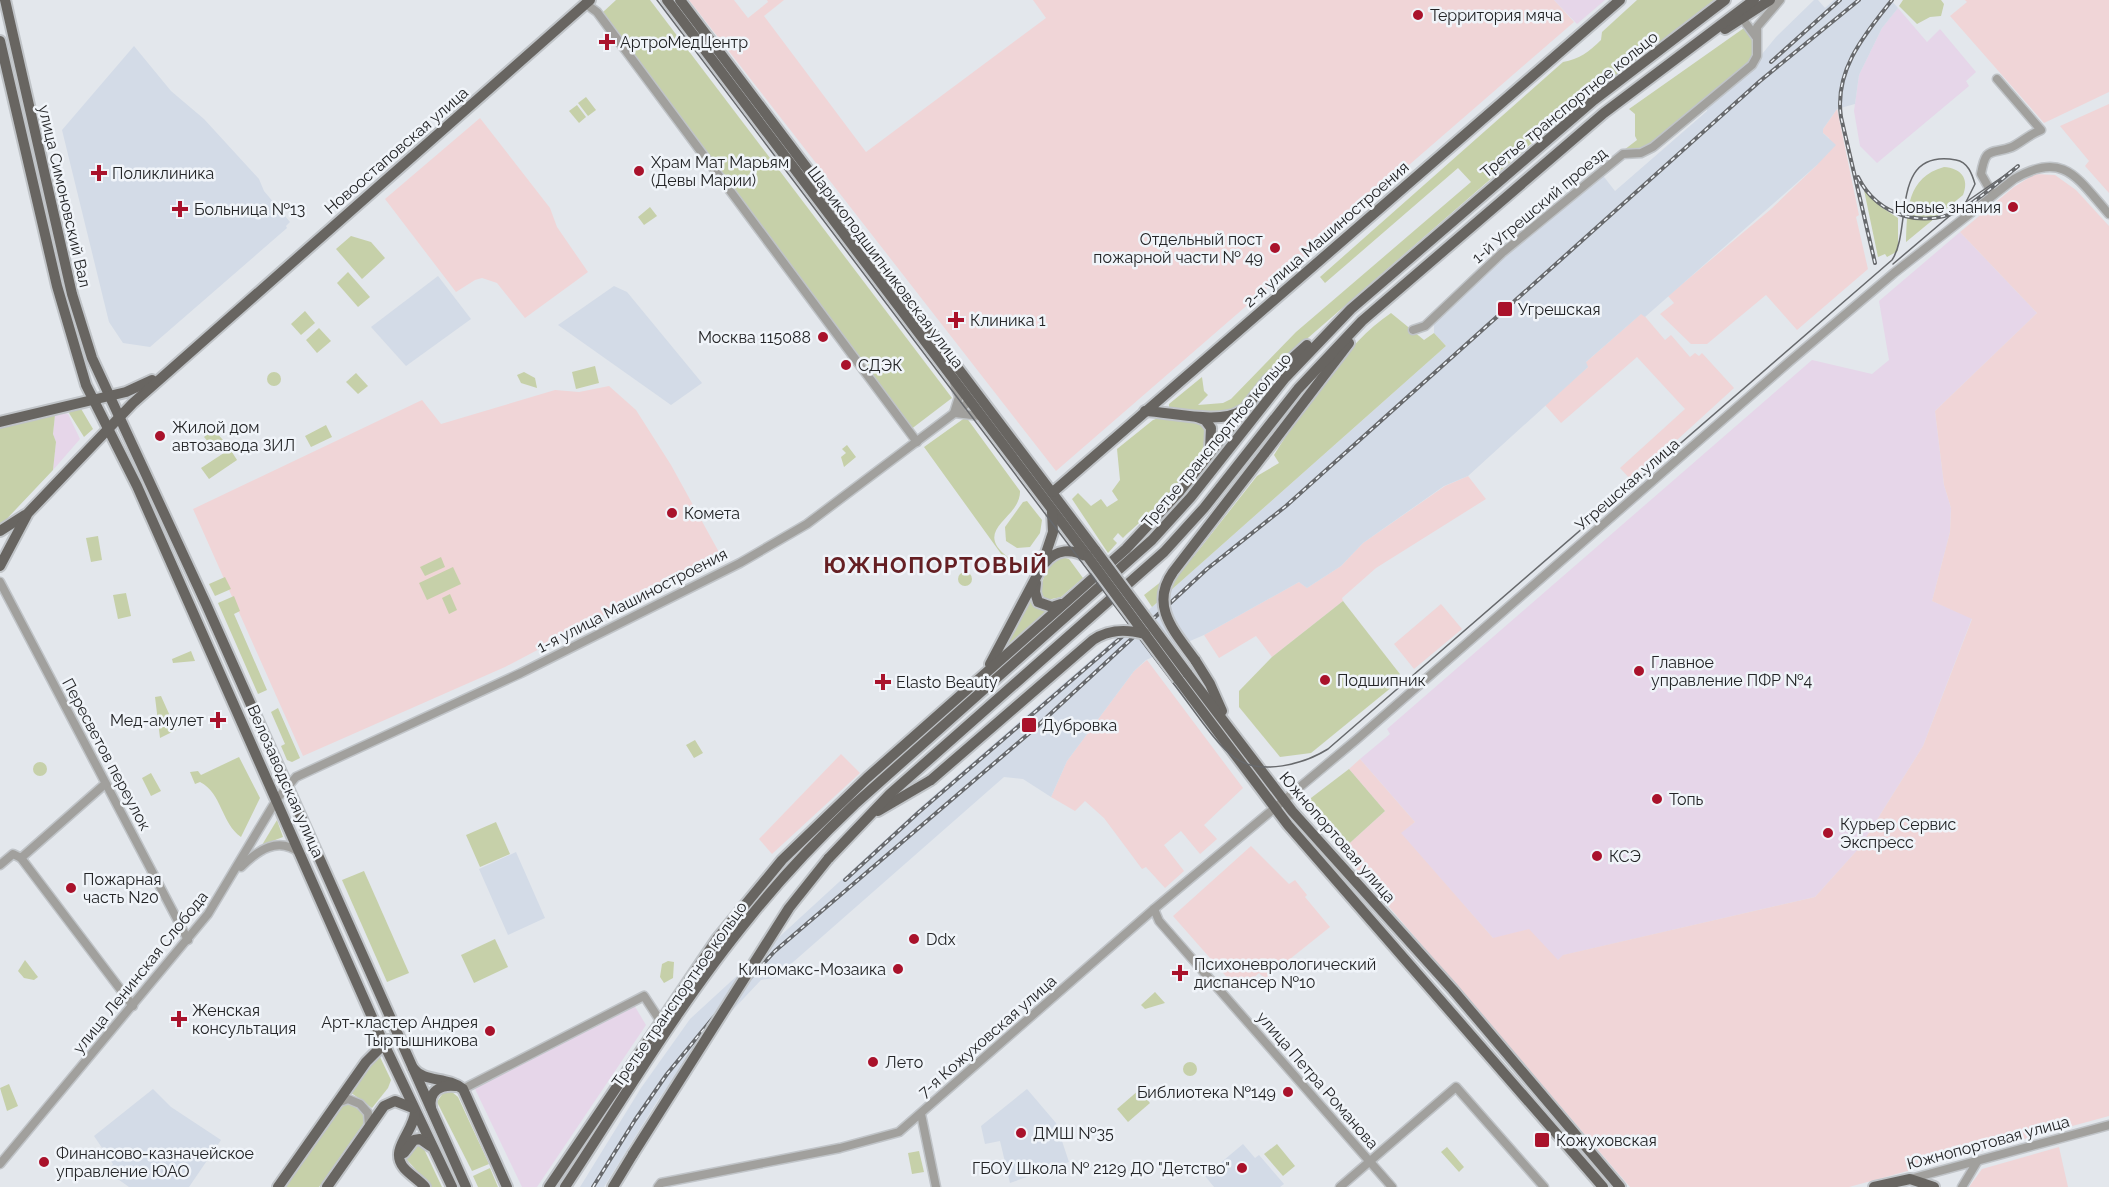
<svg xmlns="http://www.w3.org/2000/svg" width="2109" height="1187" viewBox="0 0 2109 1187" font-family="Raleway,sans-serif">
<rect width="100%" height="100%" fill="#e3e7ec"/>
<g fill="#e6d6e9">
<polygon points="1554,0 1605,0 1577,24"/>
<polygon points="1898,8 1927,42 1940,29 1976,72 1966,81 1969,86 1877,163 1860,146 1854,111 1859,75 1882,28"/>
<polygon points="1960,232 2037,313 1935,411 1944,485 1951,508 1950,532 1932,601 1972,618 1923,746 1860,847 1815,897 1564,955 1558,960 1493,938 1400,833 1415,822 1360,759 1390,734 1387,729 1812,360 1872,374 1889,360 1879,301"/>
<polygon points="63,413 68,414 80,439 53,470 56,442 53,434 55,415"/>
<polygon points="634,1005 646,1025 537,1187 522,1187 475,1089 485,1080"/>
</g>
<g fill="#f0d5d7">
<polygon points="689,0 734,0 748,18 768,2 767,0 784,0 764,16 866,152 1046,18 1033,0 1554,0 1574,22 1056,471"/>
<polygon points="1965,0 2109,0 2109,92 2044,123 1950,16 1967,2"/>
<polygon points="2109,104 2109,193 2085,166 2089,161 2060,126"/>
<polygon points="1837,109 1859,215 1856,217 1868,269 1797,330 1766,295 1707,344 1691,344 1660,314 1674,303 1668,296 1771,209 1817,165 1829,138 1823,133 1823,129"/>
<polygon points="480,118 550,208 557,227 588,272 525,318 497,283 482,278 475,280 456,292 385,199"/>
<polygon points="2035,174 2055,175 2076,190 2109,226 2109,1116 1849,1187 1630,1187 1341,851 1385,811 1349,769 1360,759 1415,822 1401,833 1493,938 1529,929 1558,960 1563,955 1815,897 1860,847 1923,746 1972,619 1932,601 1950,532 1951,508 1944,485 1935,411 2037,313 1960,232 2014,187"/>
<polygon points="1642,313 1665,340 1671,335 1690,357 1695,353 1699,356 1702,353 1734,388 1632,481 1620,468 1685,409 1637,357 1561,423 1545,405 1588,367 1585,363"/>
<polygon points="609,386 636,410 671,465 720,554 505,667 303,756 193,509 422,400 441,424 555,390 579,392"/>
<polygon points="1468,476 1486,499 1376,568 1342,598 1343,601 1272,657 1256,636 1219,658 1204,635 1299,582 1307,588 1341,566 1363,543 1445,486"/>
<polygon points="1441,604 1462,629 1414,669 1394,644"/>
<polygon points="1147,660 1243,788 1204,825 1217,839 1200,854 1181,831 1164,845 1184,871 1165,888 1146,867 1142,869 1104,818 1085,801 1075,811 1051,797 1067,761 1134,671"/>
<polygon points="841,754 860,773 772,854 759,839"/>
<polygon points="1251,846 1289,884 1295,880 1307,895 1305,897 1330,927 1265,979 1259,973 1239,991 1173,916"/>
<polygon points="2059,1147 2068,1187 1969,1187 1982,1169"/>
</g>
<g fill="#d3dbe7">
<polygon points="1814,0 1818,0 1825,8 1834,0 1891,0 1898,8 1882,28 1859,75 1855,104 1837,109 1823,129 1823,133 1836,145 1817,165 1645,317 1641,314 1586,362 1588,367 1468,476 1444,486 1363,543 1341,566 1307,588 1299,582 1204,635 1146,660 1134,671 1067,761 1051,797 1023,779 1004,777 775,978 761,980 695,1050 658,1100 604,1187 580,1187 641,1088 690,1019 924,804 1152,607 1446,346 1434,333 1434,320 1502,256 1601,173 1615,191 1707,111 1707,105 1753,65 1776,37"/>
<polygon points="134,46 171,91 204,119 259,179 264,191 290,222 286,226 287,228 150,347 123,343 109,322 62,130"/>
<polygon points="438,276 471,319 406,366 371,327"/>
<polygon points="614,286 627,292 702,383 671,405 558,325"/>
<polygon points="516,852 545,918 508,935 479,869"/>
<polygon points="153,1089 171,1107 221,1140 189,1187 129,1187 108,1172 113,1164 94,1136"/>
<polygon points="1027,1089 1056,1123 1069,1162 1010,1183 1000,1141 985,1144 981,1126"/>
<polygon points="1243,1144 1255,1158 1259,1155 1284,1184 1280,1187 1214,1187 1205,1176"/>
</g>
<g fill="#c6d0a9">
<polygon points="616,0 650,0 952,398 910,430 602,13"/>
<path d="M1637 0H1714L1563 116 1301 344 1238 407C1219 418 1190 410 1169 407V404L1202 377 1204 391 1208 395 1198 405 1223 403 1231 399 1296 332 1471 182 1458 168 1325 283 1320 277 1563 62C1579 59 1589 52 1601 40L1602 32Z"/>
<polygon points="1903,0 1941,0 1944,4 1941,16 1930,17 1917,24 1899,6"/>
<polygon points="1744,28 1754,38 1753,60 1645,149 1624,150 1637,140 1635,136 1635,114 1629,109"/>
<polygon points="586,97 596,110 588,116 578,103"/>
<polygon points="577,105 586,117 579,123 569,111"/>
<path d="M1944 167C1960 168 1970 178 1963 195L1906 242C1907 210 1907 177 1944 167Z"/>
<polygon points="1864,190 1881,207 1898,218 1898,251 1887,257 1885,254 1878,257"/>
<polygon points="650,207 657,216 644,225 638,217"/>
<polygon points="351,236 371,242 385,258 362,279 336,249"/>
<polygon points="348,272 370,297 358,307 337,283"/>
<polygon points="305,311 315,323 301,335 291,324"/>
<path d="M1391 313 1424 340 1434 333 1446 346 1152 607 1144 595 1194 556 1257 476 1279 463 1274 455C1304 408 1345 344 1391 313Z"/>
<polygon points="319,328 331,341 317,353 306,340"/>
<polygon points="595,366 599,383 576,389 572,372"/>
<circle cx="274" cy="379" r="7"/>
<polygon points="524,372 535,378 537,388 521,383 517,375"/>
<polygon points="356,373 368,386 358,394 346,382"/>
<polygon points="80,407 93,429 84,437 69,413 72,408"/>
<polygon points="55,415 53,434 56,442 53,470 0,526 0,428"/>
<path d="M966 417 1020 491C1021 519 970 529 1009 558L1007 562 924 447Z"/>
<path d="M1161 417 1202 423C1227 455 1143 517 1123 538L1118 533 1113 539 1117 543 1108 553 1072 499 1078 493 1091 506 1101 499 1107 507 1118 500 1112 491 1120 480 1117 449 1153 420Z"/>
<polygon points="326,425 332,437 311,447 305,436"/>
<polygon points="213,429 224,441 214,449 204,437"/>
<polygon points="847,445 856,457 844,467 841,457 846,453 842,449"/>
<polygon points="230,449 237,460 209,479 201,468"/>
<polygon points="1027,501 1042,520 1040,533 1030,547 1017,548 1006,541 1005,527 1023,502"/>
<polygon points="98,536 102,560 91,562 86,538"/>
<polygon points="441,557 445,567 425,576 420,567"/>
<path d="M1062 557 1069 559 1083 578 1061 597 1047 600 1041 594C1040 580 1049 563 1062 557Z"/>
<polygon points="453,567 461,584 427,600 419,583"/>
<circle cx="965" cy="579" r="7"/>
<polygon points="225,577 231,589 215,596 209,584"/>
<polygon points="126,593 131,616 118,619 113,595"/>
<polygon points="450,594 457,610 449,614 442,598"/>
<polygon points="234,596 240,611 234,614 267,690 258,694 218,603"/>
<polygon points="1033,596 1051,610 1004,650"/>
<polygon points="1343,601 1403,678 1311,753 1280,757 1239,707 1239,691 1272,657"/>
<polygon points="191,651 195,661 173,663 172,659"/>
<polygon points="161,696 170,716 162,719 164,726 173,722 176,730 160,738 155,697"/>
<polygon points="278,708 300,758 292,762 287,760 281,746 285,744 271,712"/>
<polygon points="695,740 703,753 694,758 686,745"/>
<path d="M239 757 260 798 241 837C221 823 222 793 200 782L195 784 190 772 198 771 201 775Z"/>
<circle cx="40" cy="769" r="7"/>
<polygon points="1349,769 1385,811 1341,851 1305,807 1307,801"/>
<polygon points="151,773 161,791 151,796 142,778"/>
<polygon points="277,820 283,837 262,845"/>
<polygon points="496,822 510,854 480,867 466,835"/>
<polygon points="364,871 409,973 387,982 342,880"/>
<polygon points="495,939 508,967 474,983 461,955"/>
<polygon points="25,960 38,977 34,980 24,978 18,971"/>
<polygon points="668,961 674,962 673,978 664,983 660,977 662,964"/>
<polygon points="1155,992 1165,1003 1145,1009 1141,1005"/>
<polygon points="380,1057 391,1080 388,1088 372,1108 350,1092 373,1058"/>
<circle cx="1190" cy="1069" r="7"/>
<polygon points="9,1084 18,1106 7,1111 0,1088"/>
<polygon points="1139,1090 1150,1103 1128,1122 1117,1109"/>
<polygon points="452,1092 458,1097 489,1164 472,1171 437,1102 443,1093"/>
<polygon points="348,1103 363,1112 366,1120 319,1187 285,1187 343,1105"/>
<polygon points="416,1142 424,1149 442,1187 432,1187 407,1160 406,1156"/>
<polygon points="1277,1144 1295,1166 1283,1176 1264,1154"/>
<polygon points="1447,1147 1464,1167 1459,1172 1441,1152"/>
<polygon points="919,1151 924,1172 912,1174 908,1153"/>
<polygon points="490,1168 498,1187 478,1187 473,1176"/>
</g>
<g fill="none" stroke-linecap="round" stroke-linejoin="round">
<g stroke="#c0c4c8" stroke-width="11">
<g id="minor">
<polyline points="586,4 597,12 917,442"/>
<polyline points="1742,18 1756,37"/>
<path d="M1993 195 1981 174C1986 145 1991 155 2012 147 2022 142 2030 134 2041 130L1997 79"/>
<polyline points="1413,330 1425,326 1502,253 1623,154 1641,153 1653,147 1752,65 1757,56 1757,27 1780,0"/>
<polyline points="954,413 959,397 954,383"/>
<polyline points="955,413 980,416"/>
<polyline points="0,582 188,940"/>
<polyline points="21,858 133,1006"/>
<polyline points="0,865 13,854 21,858 105,784"/>
<path d="M241 867C258 850 278 836 300 853"/>
<polyline points="1154,909 1159,921 1392,1187"/>
<polyline points="463,1089 644,996 661,1022"/>
<polyline points="337,1103 348,1099 360,1104 368,1113 369,1126"/>
<polyline points="921,1114 936,1187"/>
<polyline points="0,1164 208,914 277,799 296,777 521,673 740,563 807,524 969,402"/>
<polyline points="1910,1179 2109,1125"/>
<path d="M658 1187 661 1183 840 1148 899 1132 1154 909 1356 740 1789 362 1894 273 2014 179C2064 150 2077 178 2109 214"/>
<polyline points="1340,1187 1456,1087 1544,1187"/>
<polyline points="1962,1187 1977,1162"/>
</g>
</g>
<g stroke="#c0c4c8" stroke-width="14">
<g id="major">
<polyline points="5,0 72,294 92,358 206,604 466,1187"/>
<polyline points="667,0 1088,557"/>
<polyline points="680,0 1096,551"/>
<polyline points="1725,29 1770,0"/>
<polyline points="0,41 57,286 86,385 137,486 383,1042 452,1187"/>
<path d="M1145 411C1171 412 1220 425 1241 411"/>
<polyline points="1197,417 1205,420 1211,428 1210,450"/>
<polyline points="0,422 126,392 152,380"/>
<polyline points="1264,454 1349,343"/>
<polyline points="1053,492 1620,0"/>
<polyline points="0,531 25,515"/>
<path d="M1045 563C1056 549 1072 548 1087 557"/>
<polyline points="0,566 28,513 133,403 590,0"/>
<polyline points="1036,583 1035,592 1038,602 1052,607 1061,604"/>
<polyline points="1195,660 1210,684 1222,711"/>
<polyline points="990,664 1041,568 1053,532 1052,512"/>
<polyline points="1187,673 1292,811 1453,990 1620,1187"/>
<polyline points="1178,679 1288,825 1603,1187"/>
<polyline points="878,811 931,780"/>
<polyline points="828,859 890,794 1164,552 1204,508 1298,389 1362,321 1604,113 1754,0"/>
<path d="M413 1068C424 1083 447 1076 463 1089L507 1187"/>
<path d="M431 1108C428 1091 441 1084 456 1086"/>
<path d="M415 1111C415 1131 388 1149 404 1168 410 1175 419 1180 425 1187"/>
<polyline points="404,1153 414,1140 420,1139 430,1146"/>
<polyline points="278,1187 366,1062 388,1040"/>
<polyline points="327,1187 384,1106 395,1101 413,1108"/>
<polyline points="549,1187 717,939 782,860 867,778 1126,549 1180,491 1267,381 1307,345"/>
<path d="M565 1187C625 1096 681 1001 750 917 782 877 818 839 855 804L1152 540 1191 497 1285 378 1351 309 1594 100 1725 0"/>
<polyline points="613,1187 633,1154"/>
<polyline points="1874,1187 1910,1179 1934,1187"/>
</g>
</g>
<use href="#minor" stroke="#a1a09d" stroke-width="8"/>
<use href="#major" stroke="#686561" stroke-width="10"/>
<g stroke="#67696c" stroke-width="1.5">
<path d="M657 0 1173 683C1190 704 1215 744 1235 758 1261 776 1304 764 1328 749L1892 260C1913 229 1889 148 1956 160 1968 162 1972 174 1975 184L1966 202"/>
<polyline points="1893,264 1966,202 2018,166"/>
</g>
<g stroke="#67696c" stroke-width="4">
<g id="rail">
<polyline points="1771,62 1840,0"/>
<path d="M1858 177C1878 218 1927 230 1966 207 1984 195 2001 180 2018 166"/>
<path d="M1875 263 1841 117C1834 70 1865 34 1892 0"/>
<polyline points="845,880 919,812 1131,629"/>
<polyline points="593,1187 635,1120 667,1074 713,1018 775,951 1033,730 1207,569 1286,506 1760,81 1859,0"/>
</g>
</g>
<use href="#rail" stroke="#f0f4f9" stroke-width="1.5" stroke-dasharray="4.5" stroke-linecap="butt"/>
<g stroke="#c0c4c8" stroke-width="14" stroke-linecap="butt">
<g id="major-bridge">
<polyline points="1096,551 1187,673"/>
<polyline points="1088,557 1178,679"/>
<path d="M1195 660C1175 632 1149 606 1173 572L1264 454"/>
<path d="M931 780 1093 640C1109 629 1126 629 1145 634"/>
<polyline points="633,1154 789,908 828,859"/>
</g>
</g>
<use href="#major-bridge" stroke="#686561" stroke-width="10"/>
</g>
<g fill="#a9122b" stroke="#f0f4f9" stroke-width="2">
<circle cx="1418" cy="15" r="6"/>
<path d="M604 33h6v6h6v6h-6v6h-6v-6h-6v-6h6z"/>
<circle cx="639" cy="171" r="6"/>
<path d="M96 164h6v6h6v6h-6v6h-6v-6h-6v-6h6z"/>
<circle cx="2013" cy="207" r="6"/>
<path d="M177 200h6v6h6v6h-6v6h-6v-6h-6v-6h6z"/>
<circle cx="1275" cy="248" r="6"/>
<rect x="1497" y="301" width="16" height="16" rx="3"/>
<path d="M953 311h6v6h6v6h-6v6h-6v-6h-6v-6h6z"/>
<circle cx="823" cy="337" r="6"/>
<circle cx="846" cy="365" r="6"/>
<circle cx="160" cy="436" r="6"/>
<circle cx="672" cy="513" r="6"/>
<circle cx="1639" cy="671" r="6"/>
<circle cx="1325" cy="680" r="6"/>
<path d="M880 673h6v6h6v6h-6v6h-6v-6h-6v-6h6z"/>
<path d="M215 711h6v6h6v6h-6v6h-6v-6h-6v-6h6z"/>
<rect x="1021" y="717" width="16" height="16" rx="3"/>
<circle cx="1657" cy="799" r="6"/>
<circle cx="1828" cy="833" r="6"/>
<circle cx="1597" cy="856" r="6"/>
<circle cx="71" cy="888" r="6"/>
<circle cx="914" cy="939" r="6"/>
<circle cx="898" cy="969" r="6"/>
<path d="M1177 964h6v6h6v6h-6v6h-6v-6h-6v-6h6z"/>
<path d="M176 1010h6v6h6v6h-6v6h-6v-6h-6v-6h6z"/>
<circle cx="490" cy="1031" r="6"/>
<circle cx="873" cy="1062" r="6"/>
<circle cx="1288" cy="1092" r="6"/>
<circle cx="1021" cy="1133" r="6"/>
<rect x="1534" y="1132" width="16" height="16" rx="3"/>
<circle cx="44" cy="1162" r="6"/>
<circle cx="1242" cy="1168" r="6"/>
</g>
<g text-anchor="middle" stroke-width="5" stroke-linejoin="round" paint-order="stroke">
<g font-size="16" fill="#232426" stroke="#f0f4f9" text-anchor="start">
<text x="1430" y="21">Территория мяча</text>
<text x="620" y="48">АртроМедЦентр</text>
<text x="651" y="168">Храм Мат Марьям<tspan x="651" dy="18">(Девы Марии)</tspan></text>
<text x="112" y="179">Поликлиника</text>
<text x="2001" y="213" text-anchor="end">Новые знания</text>
<text x="194" y="215">Больница №13</text>
<text x="1263" y="245" text-anchor="end">Отдельный пост<tspan x="1263" dy="18">пожарной части № 49</tspan></text>
<text x="1518" y="315">Угрешская</text>
<text x="970" y="326">Клиника 1</text>
<text x="811" y="343" text-anchor="end">Москва 115088</text>
<text x="858" y="371">СДЭК</text>
<text x="172" y="433">Жилой дом<tspan x="172" dy="18">автозавода ЗИЛ</tspan></text>
<text x="684" y="519">Комета</text>
<text x="1651" y="668">Главное<tspan x="1651" dy="18">управление ПФР №4</tspan></text>
<text x="1337" y="686">Подшипник</text>
<text x="896" y="688">Elasto Beauty</text>
<text x="204" y="726" text-anchor="end">Мед-амулет</text>
<text x="1042" y="731">Дубровка</text>
<text x="1669" y="805">Топь</text>
<text x="1840" y="830">Курьер Сервис<tspan x="1840" dy="18">Экспресс</tspan></text>
<text x="1609" y="862">КСЭ</text>
<text x="83" y="885">Пожарная<tspan x="83" dy="18">часть N20</tspan></text>
<text x="926" y="945">Ddx</text>
<text x="1194" y="970">Психоневрологический<tspan x="1194" dy="18">диспансер №10</tspan></text>
<text x="886" y="975" text-anchor="end">Киномакс-Мозаика</text>
<text x="192" y="1016">Женская<tspan x="192" dy="18">консультация</tspan></text>
<text x="478" y="1028" text-anchor="end">Арт-кластер Андрея<tspan x="478" dy="18">Тыртышникова</tspan></text>
<text x="885" y="1068">Лето</text>
<text x="1276" y="1098" text-anchor="end">Библиотека №149</text>
<text x="1033" y="1139">ДМШ №35</text>
<text x="1556" y="1146">Кожуховская</text>
<text x="56" y="1159">Финансово-казначейское<tspan x="56" dy="18">управление ЮАО</tspan></text>
<text x="1230" y="1174" text-anchor="end">ГБОУ Школа № 2129 ДО "Детство"</text>
</g>
<g font-size="16" fill="#232426" stroke="#f0f4f9">
<text transform="translate(1569 104) rotate(-39)" y="6">Третье транспортное кольцо</text>
<text transform="translate(396 150) rotate(-41)" y="6">Новоостаповская улица</text>
<text transform="translate(65 196) rotate(77)" y="6">улица Симоновский Вал</text>
<text transform="translate(1539 205) rotate(-40)" y="6">1-й Угрешский проезд</text>
<text transform="translate(1326 234) rotate(-41)" y="6">2-я улица Машиностроения</text>
<text transform="translate(886 267) rotate(53)" y="6">Шарикоподшипниковская улица</text>
<text transform="translate(1216 440) rotate(-50)" y="6">Третье транспортное кольцо</text>
<text transform="translate(1627 484) rotate(-41)" y="6">Угрешская улица</text>
<text transform="translate(632 600) rotate(-27)" y="6">1-я улица Машиностроения</text>
<text transform="translate(107 754) rotate(62)" y="6">Пересветов переулок</text>
<text transform="translate(286 781) rotate(66)" y="6">Велозаводская улица</text>
<text transform="translate(1338 837) rotate(49)" y="6">Южнопортовая улица</text>
<text transform="translate(140 972) rotate(-51)" y="6">улица Ленинская Слобода</text>
<text transform="translate(679 994) rotate(-55)" y="6">Третье транспортное кольцо</text>
<text transform="translate(987 1036) rotate(-41)" y="6">7-я Кожуховская улица</text>
<text transform="translate(1318 1080) rotate(49)" y="6">улица Петра Романова</text>
<text transform="translate(1988 1142) rotate(-15)" y="6">Южнопортовая улица</text>
</g>
<g font-size="22" font-weight="bold" letter-spacing="1.5" fill="#651f23" stroke="#f0f4f9">
<text x="936" y="573">ЮЖНОПОРТОВЫЙ</text>
</g>
</g>
</svg>
